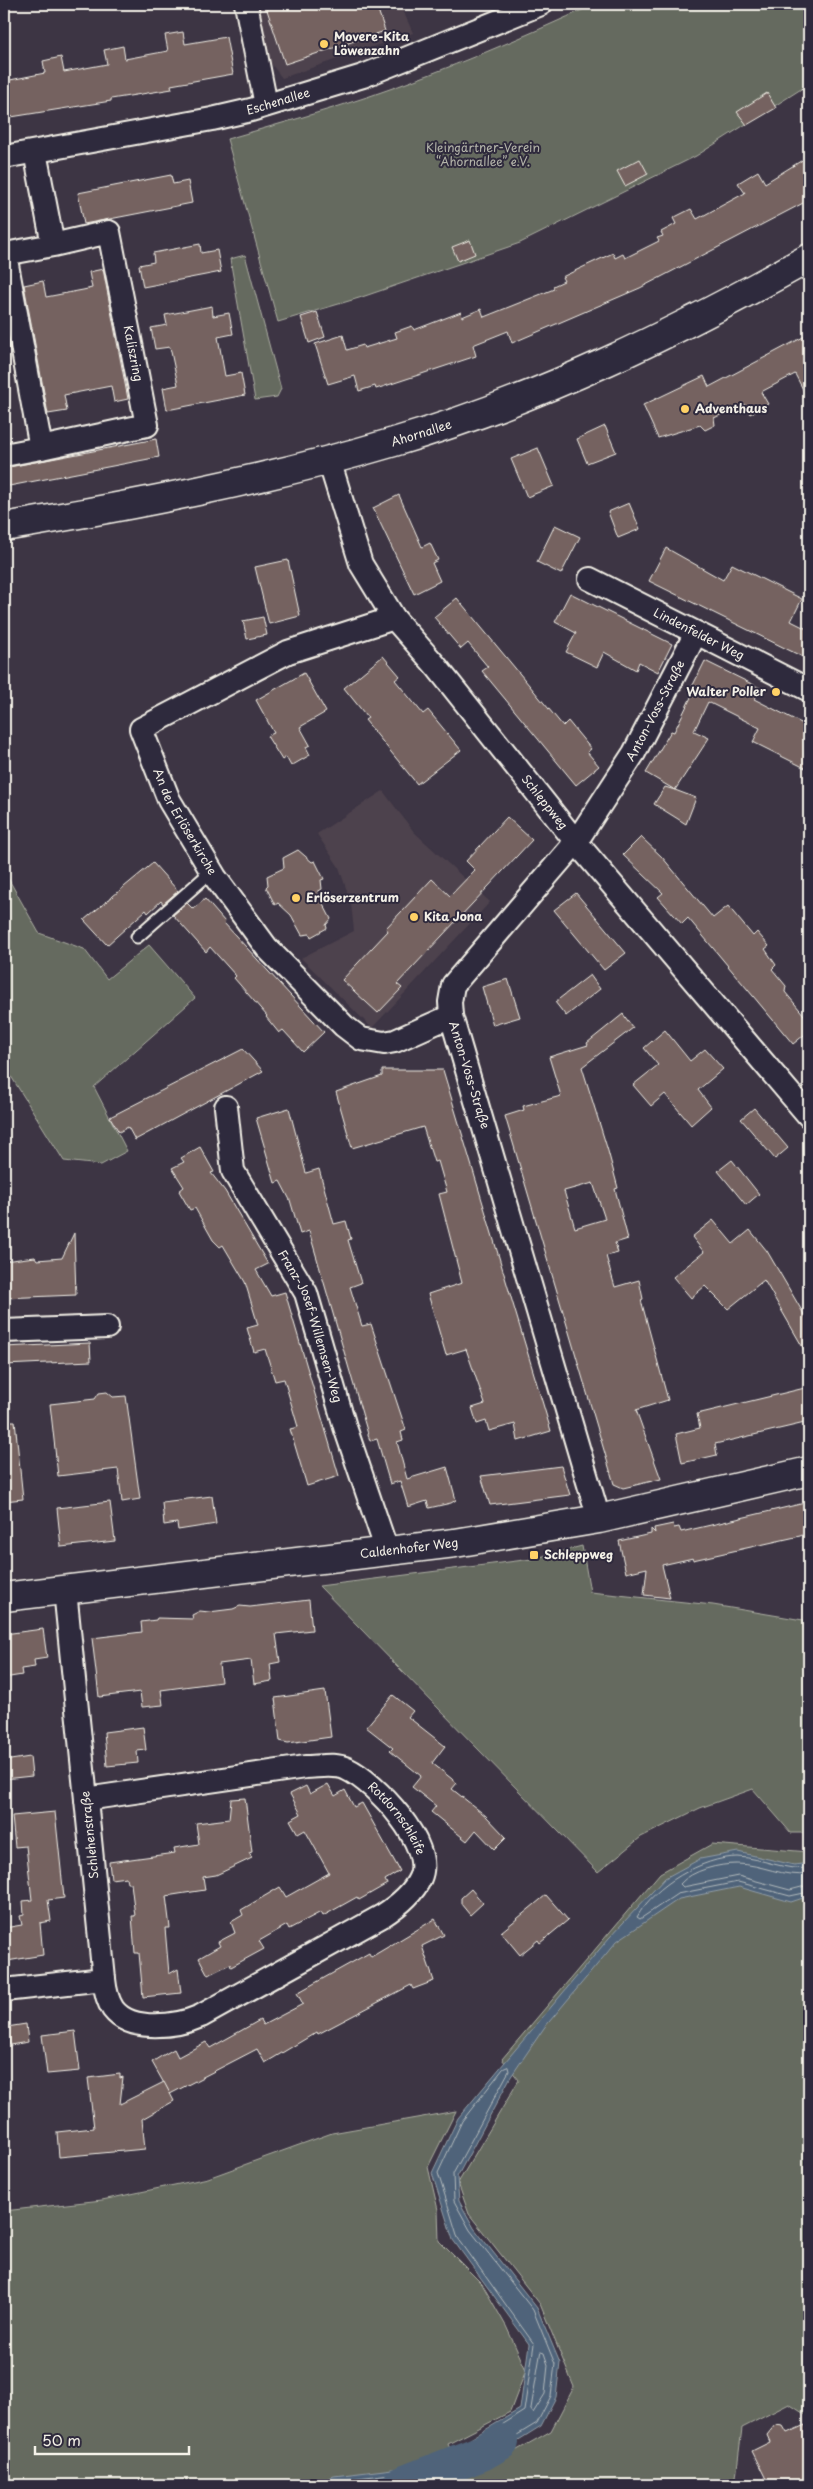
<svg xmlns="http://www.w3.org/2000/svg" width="813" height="2489" viewBox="0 0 813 2489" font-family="'Playpen Sans',sans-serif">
<rect width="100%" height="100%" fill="#3d3544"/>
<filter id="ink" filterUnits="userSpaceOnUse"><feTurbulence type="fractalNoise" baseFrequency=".02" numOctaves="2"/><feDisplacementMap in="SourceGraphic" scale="10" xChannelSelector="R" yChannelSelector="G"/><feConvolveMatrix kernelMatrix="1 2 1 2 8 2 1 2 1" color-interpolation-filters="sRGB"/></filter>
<g filter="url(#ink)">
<g fill="#4e424d">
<polygon points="258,4 400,4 413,33 282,78 269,61"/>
<polygon points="383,791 414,832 490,902 372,1028 301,958 354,931 351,903 339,867 317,834"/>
</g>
<g fill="#656b5e" stroke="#acaea3">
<path d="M595 4H809V84L696 156 520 243 359 298 278 322 227 139C275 125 323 112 370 96 446 70 522 38 595 4Z"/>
<polygon points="245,255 281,389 277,397 255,400 230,259"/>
<polygon points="4,871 39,933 84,949 107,979 149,945 195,998 94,1087 127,1151 101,1165 64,1161 4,1065"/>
<polygon points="582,1546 590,1592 713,1605 809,1621 809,1833 791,1833 753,1789 700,1808 641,1837 598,1872 319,1586 532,1559"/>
<polygon points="712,1844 809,1852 809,2417 789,2404 742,2428 735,2485 4,2485 4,2211 102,2200 208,2178 332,2133 456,2111 428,2167 438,2210 439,2241 482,2284 506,2326 526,2370 510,2412 448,2444 462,2476 485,2468 551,2431 574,2387 540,2304 469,2214 458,2183 519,2080 502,2059 660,1873"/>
</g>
<g fill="#4f647a" stroke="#919ca6">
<polygon points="738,1852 794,1865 809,1863 809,1896 791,1902 739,1887 679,1899 617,1941 544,2028 510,2078 457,2177 459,2201 474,2228 537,2308 560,2363 556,2397 541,2426 501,2451 460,2470 452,2450 520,2409 529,2344 453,2240 432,2173 458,2118 609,1938 665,1878 700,1859"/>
<polygon points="409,2467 419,2485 310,2485 334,2476"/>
</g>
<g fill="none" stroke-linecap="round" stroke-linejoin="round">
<g stroke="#b2b9bc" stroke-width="1">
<path d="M809 1868C784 1871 763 1858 738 1857 702 1857 654 1886 637 1917L640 1919 677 1894 738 1882 790 1896 809 1892"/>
<path d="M809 1874C783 1878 762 1864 737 1864 719 1864 692 1870 680 1884L683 1887 738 1876 790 1890 809 1885"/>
<polygon points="508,2067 509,2071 453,2174 454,2201 470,2230 533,2310 555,2364 551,2396 537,2423 499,2446 464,2462 460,2451 524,2411 534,2344 458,2238 438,2173 462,2121 503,2069"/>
<polygon points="541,2352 544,2353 548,2365 545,2394 533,2413 531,2410"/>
<polyline points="324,2485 335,2481 405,2472 413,2485"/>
<polyline points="353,2485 401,2479 406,2485"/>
</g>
<polyline stroke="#4f647a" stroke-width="36" points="400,2485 482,2453 501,2442"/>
</g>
<g fill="#746261" stroke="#f4f1e8" fill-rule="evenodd">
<polygon points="265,4 376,4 385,31 285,64"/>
<polygon points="183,32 185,44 226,37 233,74 171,85 172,89 111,99 111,101 11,117 5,81 45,73 43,61 61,57 64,72 107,64 104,50 123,46 125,59 168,51 165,35"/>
<polygon points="767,93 776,108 747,125 737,112"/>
<polygon points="809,156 809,200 640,288 512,343 508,331 473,345 476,356 376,389 375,386 359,391 355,376 328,384 315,344 343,335 347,350 363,345 364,348 397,338 395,332 412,326 414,330 461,312 462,317 481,309 484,317 554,289 553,286 564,281 562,277 613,253 615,258 623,254 625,258 659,241 657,238 663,236 661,232 676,224 673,218 691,209 697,219 745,193 738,183 758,171 765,183"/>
<polygon points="640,159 648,174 625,186 617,171"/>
<polygon points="171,175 173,184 188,181 192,203 84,224 78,193"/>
<polygon points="470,240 475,254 458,261 452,247"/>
<polygon points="200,244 201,253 217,250 221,272 143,287 139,265 154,262 153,253"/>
<polygon points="103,269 128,399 114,402 111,386 64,395 67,411 48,414 24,285 43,281 46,297 83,290 92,288 89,272"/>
<polygon points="212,306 213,316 229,313 233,334 218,337 225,376 241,373 245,395 167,410 163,388 178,385 170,347 155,349 151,328 167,325 165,315"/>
<polygon points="317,312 325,337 309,343 301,317"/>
<polygon points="809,334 809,401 795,374 761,392 768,404 750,414 744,404 714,418 715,425 705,430 700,425 658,438 643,405 704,376 709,387"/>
<polygon points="605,426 616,452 587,463 577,439"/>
<polygon points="156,439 159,457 4,487 4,468"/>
<polygon points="538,448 554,486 527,497 511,459"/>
<polygon points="399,495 422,547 430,543 438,560 432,563 440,581 414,594 373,508"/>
<polygon points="629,503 640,529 618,538 608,512"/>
<polygon points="555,525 580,537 561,574 537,562"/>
<polygon points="666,548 723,580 732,564 802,599 791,621 809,630 809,660 649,581"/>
<polygon points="288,560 300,616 269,624 255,567"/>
<polygon points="570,593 672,644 658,672 639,662 636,670 604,652 597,667 566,652 576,633 555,622"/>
<polygon points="457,598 563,726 568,721 591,749 587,752 599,766 576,785 482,671 488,667 468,643 461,649 434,617"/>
<polygon points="263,617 267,635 247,639 243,621"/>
<polygon points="383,656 400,676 395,680 423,714 428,710 461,750 417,784 365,720 368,718 344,688"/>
<polygon points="705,661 760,688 754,699 809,727 809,759 805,768 753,742 760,728 708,702 694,731 709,738 675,790 696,798 686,824 654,804 665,787 675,790 646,773 671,731 674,732 695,689 692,687"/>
<polygon points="304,673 326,712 300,727 310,745 306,747 310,755 291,766 286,757 282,760 267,736 274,733 256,700"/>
<polygon points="507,817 532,840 397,984 402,988 378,1013 342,980 388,931 386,928 432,879 450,896 475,870 466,861"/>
<polygon points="641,837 662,857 713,918 728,906 753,936 757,932 769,946 765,949 776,965 772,969 786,986 785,992 809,1021 809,1031 793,1044 688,918 682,924 658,897 663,893 623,855"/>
<polygon points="298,850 312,862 315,861 324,879 321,880 322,889 317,892 331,919 326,925 327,928 311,937 310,934 302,935 291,915 278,903 275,905 266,887 268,885 267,876 284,868 283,858"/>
<polygon points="153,863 178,891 163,904 161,901 148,913 146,910 107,945 84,920"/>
<polygon points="576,893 626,953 604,970 554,910"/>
<polygon points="205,899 225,922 224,923 324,1032 303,1052 283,1030 279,1033 266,1017 267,1016 234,978 236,976 210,947 206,952 173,915 187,903 193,909"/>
<polygon points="590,975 600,989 566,1016 555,1002"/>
<polygon points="508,979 520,1017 493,1025 482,987"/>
<path d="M623 1014 633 1028 582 1067 608 1151 618 1188 615 1189 628 1239 615 1243 618 1253 606 1256 615 1287 639 1280 643 1299 641 1300 668 1400 636 1410 661 1479 623 1488 614 1484 505 1116 524 1110 523 1106 561 1096 549 1057 588 1045 587 1043ZM593 1183 605 1219 575 1228 564 1191Z"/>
<polygon points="665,1030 690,1061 705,1049 723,1069 698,1090 711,1107 691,1125 665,1094 651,1106 633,1085 658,1065 644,1048"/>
<polygon points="243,1049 263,1071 135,1140 128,1127 119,1132 110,1117"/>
<polygon points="382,1070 443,1070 551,1431 518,1441 515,1424 489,1431 486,1421 477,1424 472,1408 485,1404 466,1349 446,1355 428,1294 462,1283 439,1194 447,1192 438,1161 434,1162 423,1127 352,1148 336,1092 382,1076"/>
<polygon points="289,1108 306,1173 319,1169 334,1224 346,1221 351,1239 348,1240 361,1283 350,1287 362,1326 371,1324 406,1430 401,1432 403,1440 397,1442 407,1479 447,1467 456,1500 451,1503 429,1508 427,1501 408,1507 400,1481 390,1484 377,1439 370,1441 309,1231 300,1234 290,1200 280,1181 275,1183 256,1118"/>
<polygon points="754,1108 788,1148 775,1159 741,1119"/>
<polygon points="200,1147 214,1172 211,1173 225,1191 268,1264 256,1270 271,1296 285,1292 339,1476 307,1486 290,1429 298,1427 284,1379 275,1381 265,1349 254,1352 247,1328 258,1325 245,1282 223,1245 220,1247 213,1240 195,1208 190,1210 179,1191 184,1187 172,1168 184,1162 181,1158"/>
<polygon points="732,1160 759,1194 746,1205 718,1171"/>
<polygon points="713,1220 733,1244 750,1230 767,1251 809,1323 809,1358 764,1280 728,1309 705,1286 691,1298 673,1277 704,1252 692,1237"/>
<polygon points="74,1233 76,1295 4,1298 4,1261 35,1257 37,1260 62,1258"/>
<polygon points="90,1343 91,1361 4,1365 4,1347"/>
<polygon points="809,1387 809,1422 715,1444 717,1455 682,1463 676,1434 700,1428 697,1414"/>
<polygon points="107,1392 113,1397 126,1396 140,1499 122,1502 118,1469 58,1476 50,1404 95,1399 99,1393"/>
<polygon points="4,1421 15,1421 23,1499 4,1501"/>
<polygon points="561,1466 570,1495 490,1505 481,1476"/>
<polygon points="212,1496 216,1524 178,1530 177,1523 164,1525 162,1502"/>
<polygon points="110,1502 115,1541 61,1547 57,1508"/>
<polygon points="809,1502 809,1532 800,1536 693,1560 693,1558 662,1565 670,1598 644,1595 647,1568 626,1573 619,1541 651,1534 651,1529 655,1533 654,1528 673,1524 674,1528 679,1527 681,1532"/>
<polygon points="309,1600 312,1630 276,1634 280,1662 270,1664 272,1681 254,1684 251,1660 219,1664 221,1682 161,1690 163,1705 142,1707 140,1692 99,1697 92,1638 142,1632 141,1622 156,1620 157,1618 193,1619 192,1615 200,1611 209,1612 233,1609 240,1606 250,1607"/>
<polygon points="43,1629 47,1658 34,1660 35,1667 21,1669 22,1675 4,1678 4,1634"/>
<polygon points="325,1691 331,1737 288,1743 280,1741 275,1698"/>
<polygon points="393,1695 413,1711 408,1717 445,1746 432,1763 457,1783 452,1789 486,1816 506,1837 494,1849 476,1830 467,1841 431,1812 436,1806 412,1787 421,1776 390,1751 393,1748 366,1727"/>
<polygon points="143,1727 146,1750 137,1751 138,1763 107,1766 104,1732"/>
<polygon points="30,1757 32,1776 4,1779 4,1761"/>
<polygon points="328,1784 335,1796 345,1790 354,1807 362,1803 400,1871 385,1880 387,1884 359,1900 357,1897 323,1916 321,1912 289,1929 287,1925 259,1941 264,1949 231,1967 230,1964 208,1975 199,1958 220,1946 218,1942 235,1933 231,1922 243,1915 241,1910 280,1887 286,1897 329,1873 305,1830 298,1834 290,1820 301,1814 290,1794 306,1786 310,1794"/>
<polygon points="245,1798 252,1852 249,1853 252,1858 216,1875 203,1877 205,1890 166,1896 170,1928 165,1928 169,1974 178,1969 181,1993 143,1997 139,1953 135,1953 132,1916 135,1916 131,1883 127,1883 126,1877 111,1879 109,1862 175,1853 174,1848 199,1844 196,1823 229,1819 231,1799"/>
<polygon points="55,1812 64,1898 48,1900 51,1921 40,1923 43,1955 7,1961 4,1928 22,1925 20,1916 24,1915 23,1901 32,1900 26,1846 15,1847 12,1816"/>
<polygon points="471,1889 483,1903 470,1915 461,1904 461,1898"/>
<polygon points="546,1895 568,1920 540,1943 538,1940 520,1955 501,1932"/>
<polygon points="435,1919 444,1935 422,1946 434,1981 413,1989 411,1985 318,2034 317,2032 265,2063 257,2049 170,2094 152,2062 160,2057 174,2049 178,2057 206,2042 210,2048 260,2020 263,2025 303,2004 297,1993 369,1953 371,1957"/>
<polygon points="26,2024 28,2042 10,2045 7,2027"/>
<polygon points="75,2031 80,2071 47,2074 42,2035"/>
<polygon points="120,2074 120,2078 123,2077 120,2104 164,2082 174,2101 142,2119 145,2149 59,2157 57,2132 94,2128 88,2078"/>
<polygon points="775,2425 783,2426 787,2433 805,2425 809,2434 809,2481 801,2485 769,2485 752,2451 770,2442 767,2435"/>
</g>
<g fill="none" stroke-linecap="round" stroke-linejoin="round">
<g stroke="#f4f1e8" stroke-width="15">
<polyline id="service" points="137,937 212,871"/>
</g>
<g stroke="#f4f1e8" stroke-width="26">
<g id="minor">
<polyline points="246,4 266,105"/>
<path id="s1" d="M35 152 53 245 109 232 147 425 41 448 5 254 53 245"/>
<path id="s2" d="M4 157 212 119 251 110 363 76 541 4"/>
<polyline points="4,455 41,448"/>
<path id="s3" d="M329 460 361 564 394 618 436 666 576 842 809 1116"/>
<path id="s4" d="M590 579 809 690"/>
<path id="s5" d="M394 618 288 652 141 729 169 800 215 877 267 948 344 1026 361 1039 384 1043 395 1041 451 1016"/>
<path id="s6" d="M226 1107 233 1171 306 1293 345 1427 387 1551"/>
<polyline points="4,1331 107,1327"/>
<path id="s7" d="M599 1519 451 1016 450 1002 453 985 576 842 634 753 696 633"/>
<path id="s8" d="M86 1799 305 1767C318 1767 335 1763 347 1769 375 1782 435 1845 420 1878 413 1894 396 1907 382 1916L201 2016C178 2026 131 2033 113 2009 107 2000 105 1989 104 1979"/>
<polyline points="4,1990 104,1979 65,1590"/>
</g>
</g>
<g stroke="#f4f1e8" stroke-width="31">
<g id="tertiary">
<path id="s9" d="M4 1597 455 1543 599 1519 809 1471"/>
</g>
</g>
<g stroke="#f4f1e8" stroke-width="31">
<g id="secondary">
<path id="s10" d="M4 527C135 505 266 480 394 442 540 399 677 332 809 258"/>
</g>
</g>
<use href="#service" stroke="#2f2a3d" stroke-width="11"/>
<use href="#minor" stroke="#2f2a3d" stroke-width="22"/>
<use href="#tertiary" stroke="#2f2a3d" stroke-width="28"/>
<use href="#secondary" stroke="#2f2a3d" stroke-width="28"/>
</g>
</g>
<g fill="#ffd166" stroke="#2f2a3d" stroke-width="2">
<circle cx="324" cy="44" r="5"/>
<circle cx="685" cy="409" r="5"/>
<circle cx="776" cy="692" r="5"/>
<circle cx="296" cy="898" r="5"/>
<circle cx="414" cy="917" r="5"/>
<rect x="529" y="1550" width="10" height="10" rx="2.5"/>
</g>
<g text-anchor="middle" stroke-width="4" stroke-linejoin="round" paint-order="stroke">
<g font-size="12" font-weight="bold" fill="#f4f1e8" stroke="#2f2a3d" text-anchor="start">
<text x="334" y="41">Movere-Kita<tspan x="334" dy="14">Löwenzahn</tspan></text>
<text x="695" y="413">Adventhaus</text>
<text x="766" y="696" text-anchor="end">Walter Poller</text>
<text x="306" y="902">Erlöserzentrum</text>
<text x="424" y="921">Kita Jona</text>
<text x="544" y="1559">Schleppweg</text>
</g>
<g font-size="12" fill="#f4f1e8" stroke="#2f2a3d">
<text dy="4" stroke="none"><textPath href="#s2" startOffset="280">Eschenallee</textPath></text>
<text dy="4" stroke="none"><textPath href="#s1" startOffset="276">Kaliszring</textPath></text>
<text dy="4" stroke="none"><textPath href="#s10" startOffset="428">Ahornallee</textPath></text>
<text dy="4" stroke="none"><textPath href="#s4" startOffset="122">Lindenfelder Weg</textPath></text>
<text dy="4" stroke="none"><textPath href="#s7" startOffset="898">Anton-Voss-Straße</textPath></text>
<text dy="4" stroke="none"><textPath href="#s3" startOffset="410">Schleppweg</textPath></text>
<text dy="4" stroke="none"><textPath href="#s5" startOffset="380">An der Erlöserkirche</textPath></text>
<text transform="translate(469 1075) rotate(73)" y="4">Anton-Voss-Straße</text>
<text dy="4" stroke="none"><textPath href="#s6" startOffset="239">Franz-Josef-Willemsen-Weg</textPath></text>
<text dy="4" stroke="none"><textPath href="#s9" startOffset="408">Caldenhofer Weg</textPath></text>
<text dy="4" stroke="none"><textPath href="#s8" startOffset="335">Rotdornschleife</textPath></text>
<text transform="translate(90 1835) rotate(-96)" y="4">Schlehenstraße</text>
</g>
<g font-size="12" fill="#b4b5aa" stroke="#2f2a3d">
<text x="483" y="152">Kleingärtner-Verein<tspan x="483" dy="14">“Ahornallee” e.V.</tspan></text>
</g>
</g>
<rect width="813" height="2489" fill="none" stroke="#2f2a3d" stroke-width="20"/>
<rect x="10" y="10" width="793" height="2469" fill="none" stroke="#f4f1e8" stroke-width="2" filter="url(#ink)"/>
<path d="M35 2446v8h154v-8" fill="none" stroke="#f4f1e8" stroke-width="2.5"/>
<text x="42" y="2446" font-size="15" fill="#f4f1e8" stroke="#2f2a3d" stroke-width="4" paint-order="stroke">50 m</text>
</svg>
